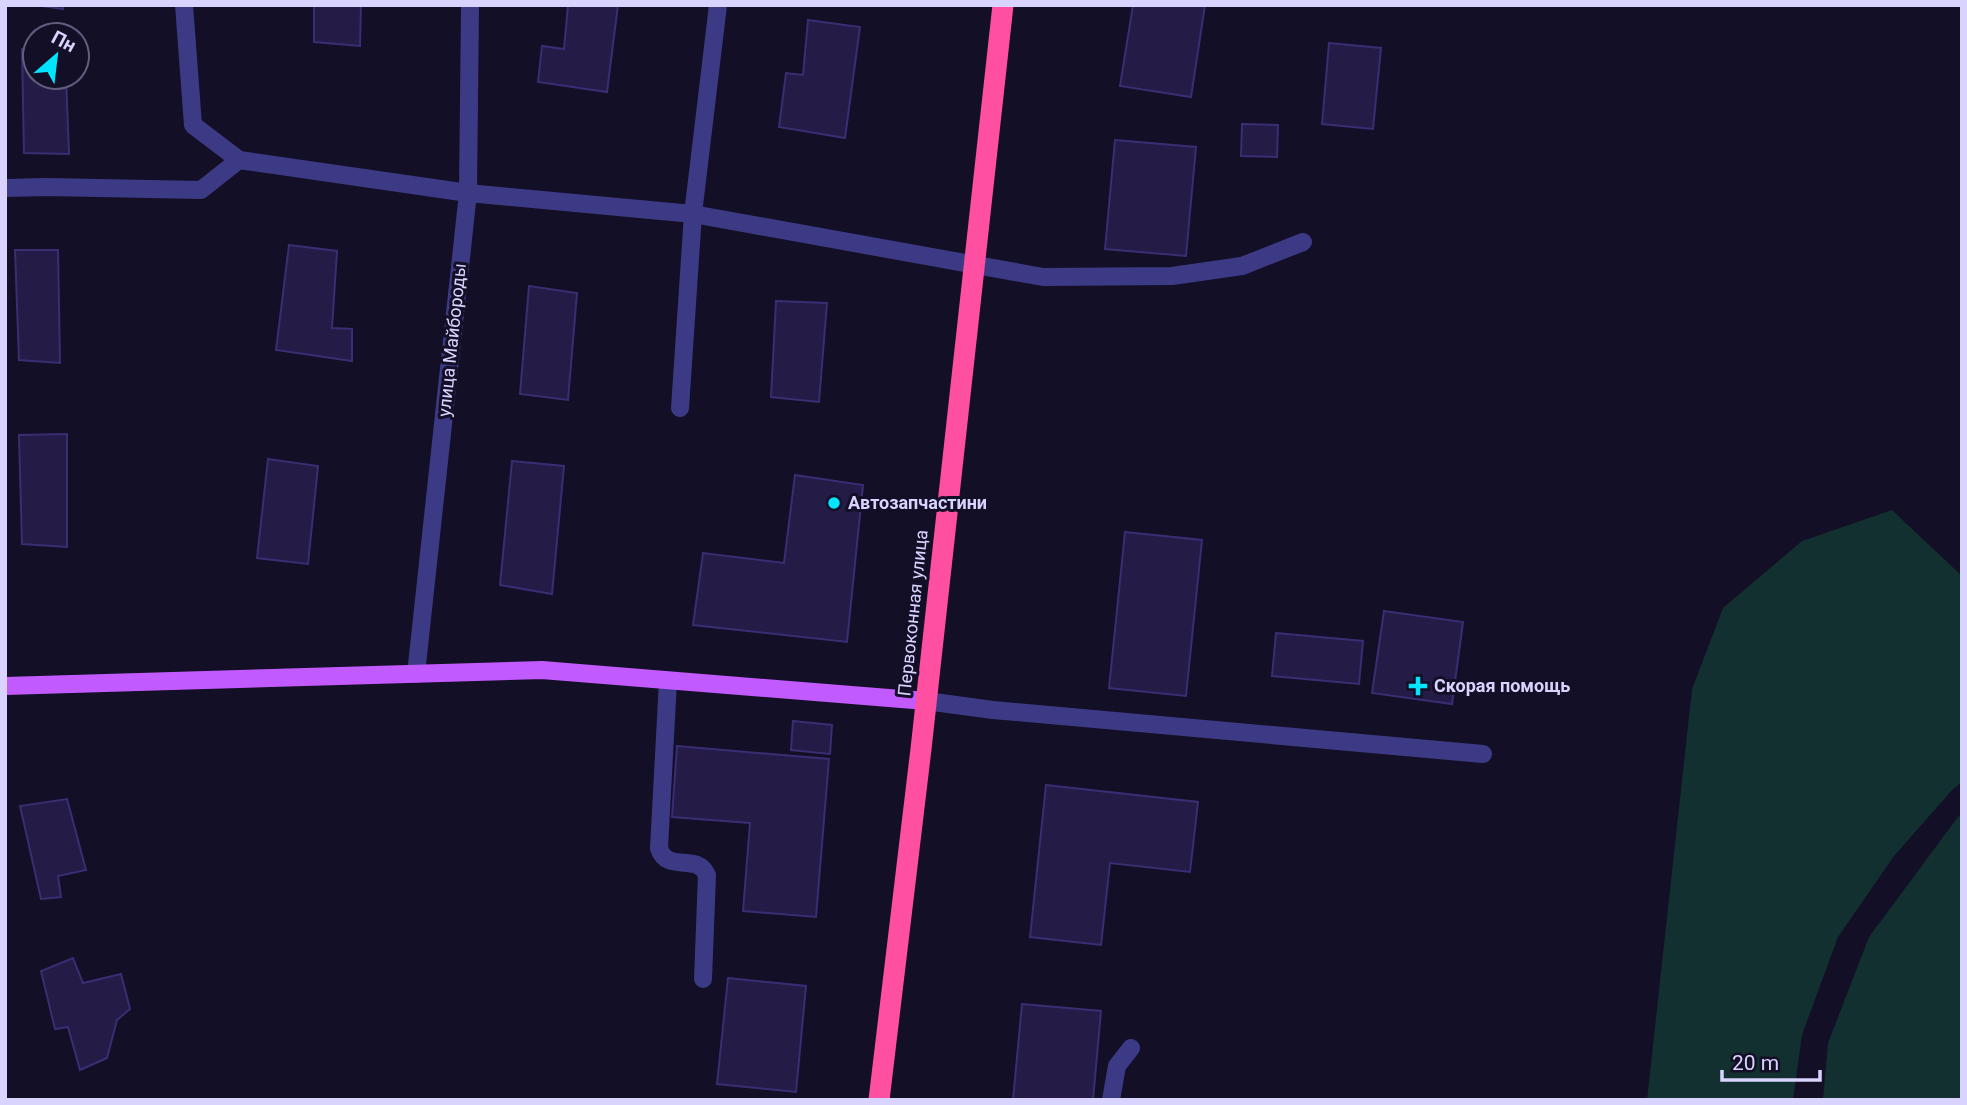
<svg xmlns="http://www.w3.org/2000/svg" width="1967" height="1105" viewBox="0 0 1967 1105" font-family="Roboto,sans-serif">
<rect width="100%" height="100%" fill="#130f26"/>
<g fill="#12302f">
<polygon points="1892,510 1962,576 1962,782 1953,789 1894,856 1838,937 1802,1035 1793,1100 1647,1100 1692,689 1723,608 1802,541"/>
<polygon points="1962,815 1962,1100 1823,1100 1828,1043 1869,937 1958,817"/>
</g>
<g fill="#241b47" stroke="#3b2d73" stroke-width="2">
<polygon points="35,5 63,5 63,9"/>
<polygon points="314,5 361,5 360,46 314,42"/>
<polygon points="568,5 618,5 607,92 538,82 542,46 564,49"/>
<polygon points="1133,5 1205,5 1191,97 1120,86"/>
<polygon points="808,20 860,27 845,138 779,127 786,73 803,75"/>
<polygon points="1329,43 1381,48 1373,129 1322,124"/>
<polygon points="22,49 35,50 35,77 66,77 69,154 24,153"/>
<polygon points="1242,124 1278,125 1277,157 1241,156"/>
<polygon points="1115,140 1196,147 1186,256 1105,249"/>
<polygon points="289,245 337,251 332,328 352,329 352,361 276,350"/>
<polygon points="15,250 58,250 60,363 19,360"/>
<polygon points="529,286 577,293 568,400 520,394"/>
<polygon points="776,301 827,303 819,402 771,397"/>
<polygon points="67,434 67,547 22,544 19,435"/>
<polygon points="268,459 318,466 308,564 257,558"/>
<polygon points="512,461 564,466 552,594 500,585"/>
<polygon points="795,475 863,485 847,642 693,625 703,553 784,563"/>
<polygon points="1125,532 1202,540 1186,696 1109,688"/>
<polygon points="1384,611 1463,622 1452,704 1372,693"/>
<polygon points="1276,633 1363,641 1359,684 1272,676"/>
<polygon points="793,721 832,725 830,754 791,750"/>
<polygon points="677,746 829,759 816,917 743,911 750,823 672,817"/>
<polygon points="1046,785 1198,802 1190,872 1110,863 1101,945 1030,937"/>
<polygon points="67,799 86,870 58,876 61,897 41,899 20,806"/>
<polygon points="73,958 83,983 121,974 130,1009 117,1020 107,1058 80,1070 68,1027 55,1029 41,971"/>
<polygon points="728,978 806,986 796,1092 717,1084"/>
<polygon points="1022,1004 1101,1011 1093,1100 1013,1100"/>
</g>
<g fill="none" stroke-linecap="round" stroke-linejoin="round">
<g stroke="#3d3a85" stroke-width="18">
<polyline points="184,5 193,125 239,160"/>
<polyline points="5,188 47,187 201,190 239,160 468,193 693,214 1043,277 1172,276 1242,266 1303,242"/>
<polyline points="680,408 693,214 718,5"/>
<polyline points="416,674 468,193 470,5"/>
<path d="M668 681 659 848C667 874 697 852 707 875L703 979"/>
<polyline points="926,701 993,710 1483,754"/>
<polyline points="1111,1100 1117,1066 1131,1048"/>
</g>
<polyline stroke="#c25bff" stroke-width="18" points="5,686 542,670 926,701"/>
<polyline stroke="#ff4fa3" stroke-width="21" points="879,1100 921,749 1003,5"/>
</g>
<g fill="#00e5ff" stroke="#130f26" stroke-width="2.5">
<circle cx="834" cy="503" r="7"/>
<path d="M1414.5 675.5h7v7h7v7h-7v7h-7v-7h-7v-7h7z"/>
</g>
<g text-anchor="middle" stroke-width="6" stroke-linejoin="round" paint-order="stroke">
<g font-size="18" fill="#d9d4ff" stroke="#130f26">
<text transform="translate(452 340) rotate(-84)" y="6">улица Майбороды</text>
<text transform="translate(913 613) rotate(-84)" y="6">Первоконная улица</text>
</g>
<g font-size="18" font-weight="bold" fill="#d9d4ff" stroke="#130f26" text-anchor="start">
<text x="848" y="509">Автозапчастини</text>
<text x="1434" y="692">Скорая помощь</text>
</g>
</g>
<rect width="1967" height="1105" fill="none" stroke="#d9d4ff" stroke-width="14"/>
<g transform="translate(56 56) rotate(28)"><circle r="33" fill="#130f26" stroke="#625e7d" stroke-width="2"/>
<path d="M0-5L12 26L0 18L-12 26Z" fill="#00e5ff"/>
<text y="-10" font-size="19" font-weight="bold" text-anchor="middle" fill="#d9d4ff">Пн</text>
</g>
<path d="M1722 1070v10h98v-10" fill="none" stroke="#d9d4ff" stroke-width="3.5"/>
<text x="1732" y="1070" font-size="21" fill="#d9d4ff" stroke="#130f26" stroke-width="5" paint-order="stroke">20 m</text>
</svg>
